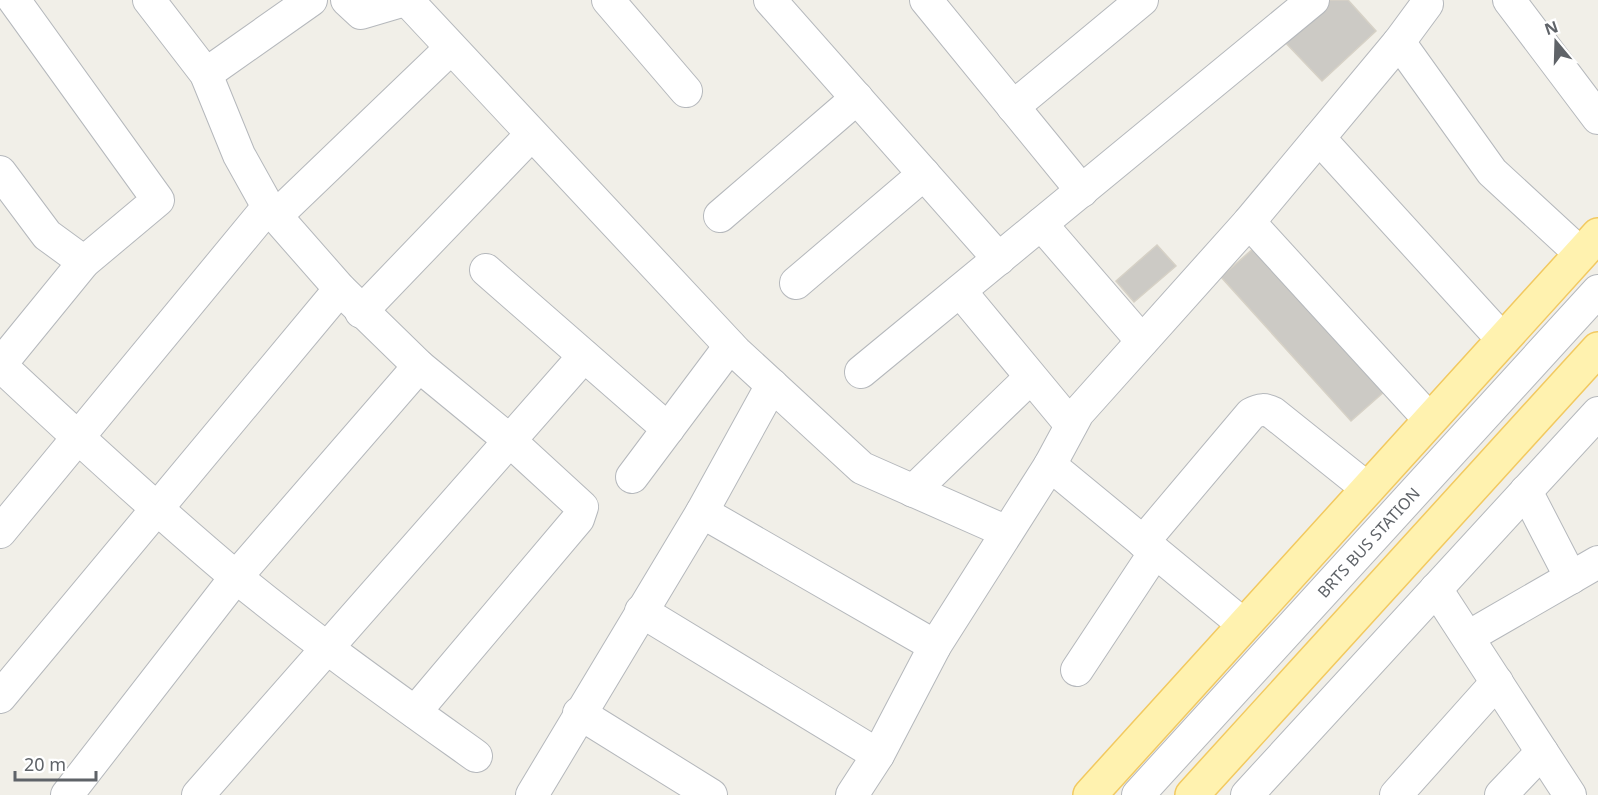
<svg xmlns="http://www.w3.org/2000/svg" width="1598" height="795" viewBox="0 0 1598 795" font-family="'Noto Sans',sans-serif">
<rect width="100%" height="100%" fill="#f1efe8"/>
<g fill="#cccac5" stroke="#d6d1c6" stroke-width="1.5">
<polygon points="1327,0 1348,0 1376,31 1322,81 1283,40"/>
<polygon points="1263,240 1393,384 1351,421 1221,277"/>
<polygon points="1157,245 1176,266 1134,302 1116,281"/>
</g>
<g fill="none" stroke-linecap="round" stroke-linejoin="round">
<g stroke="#b5b8bc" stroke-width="34">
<g id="minor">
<polyline points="347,0 361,13 405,0"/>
<polyline points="407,0 736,352 862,468 1007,532"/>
<polyline points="608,0 686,91"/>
<polyline points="770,0 999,259"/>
<polyline points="926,0 1082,191"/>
<polyline points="1509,0 1598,118"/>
<polyline points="1399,42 1492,172 1581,254"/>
<polyline points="206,74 311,0"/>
<polyline points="1013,107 1142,0"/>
<polyline points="1319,138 1503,340"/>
<polyline points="0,172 47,235 84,262"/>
<polyline points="277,215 451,48"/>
<polyline points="720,216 857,98"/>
<polyline points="1249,222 1430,420"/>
<polyline points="1041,224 1142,341"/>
<polyline points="486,270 668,429"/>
<polyline points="796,283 924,174"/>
<polyline points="960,291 1071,425"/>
<polyline points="361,312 531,135"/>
<path d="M0 365C77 437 155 509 236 577 313 640 395 698 476 756"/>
<polyline points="0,365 84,262 158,200 14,0"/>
<polyline points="861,372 1313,0"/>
<polyline points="1050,465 1244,625"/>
<polyline points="632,477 730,346"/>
<polyline points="913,491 1030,378"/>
<polyline points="1526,491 1571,578"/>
<polyline points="702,512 935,646"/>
<polyline points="0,532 268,207"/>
<path d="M1143 542 1251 414C1260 409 1265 409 1273 413L1368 489"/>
<polyline points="1436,589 1570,795"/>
<polyline points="641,611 878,755"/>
<polyline points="1468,637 1598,562"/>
<polyline points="1077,670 1155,552"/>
<polyline points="0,697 340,289"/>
<polyline points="415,712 578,519 582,507 509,440 419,366"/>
<polyline points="579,713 711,795"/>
<polyline points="67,795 236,577 419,366 340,289 268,207 239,155 206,74 149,0"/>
<polyline points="198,795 584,356"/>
<polyline points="532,795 702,512 772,385"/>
<polyline points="852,795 878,755 935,646 1050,465 1078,413 1249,222 1399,42 1427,4"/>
<path id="s1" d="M1138 795 1598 291"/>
<polyline points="1247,795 1598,413"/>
<polyline points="1396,795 1497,682"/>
<polyline points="1501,795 1542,752"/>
</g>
</g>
<g stroke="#f2c960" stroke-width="36">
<g id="major">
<polyline points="1090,795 1598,235"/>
<polyline points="1192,795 1598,349"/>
</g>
</g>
<use href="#minor" stroke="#fff" stroke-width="32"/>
<use href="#major" stroke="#fff2af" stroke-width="33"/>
</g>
<g text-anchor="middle" stroke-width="4.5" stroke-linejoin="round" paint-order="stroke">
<g font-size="16" fill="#5f6368" stroke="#fff">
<text dy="6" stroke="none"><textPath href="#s1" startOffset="342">BRTS BUS STATION</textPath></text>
</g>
</g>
<g transform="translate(1556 42) rotate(341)" stroke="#ffffff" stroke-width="4.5" paint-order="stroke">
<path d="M0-4.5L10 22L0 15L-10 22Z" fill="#5f6368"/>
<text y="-9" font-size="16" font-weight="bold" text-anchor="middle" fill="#5f6368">N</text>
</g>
<path d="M15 771v9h81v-9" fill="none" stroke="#5f6368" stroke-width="3"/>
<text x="24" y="771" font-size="18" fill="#5f6368" stroke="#ffffff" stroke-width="4.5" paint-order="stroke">20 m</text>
</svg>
